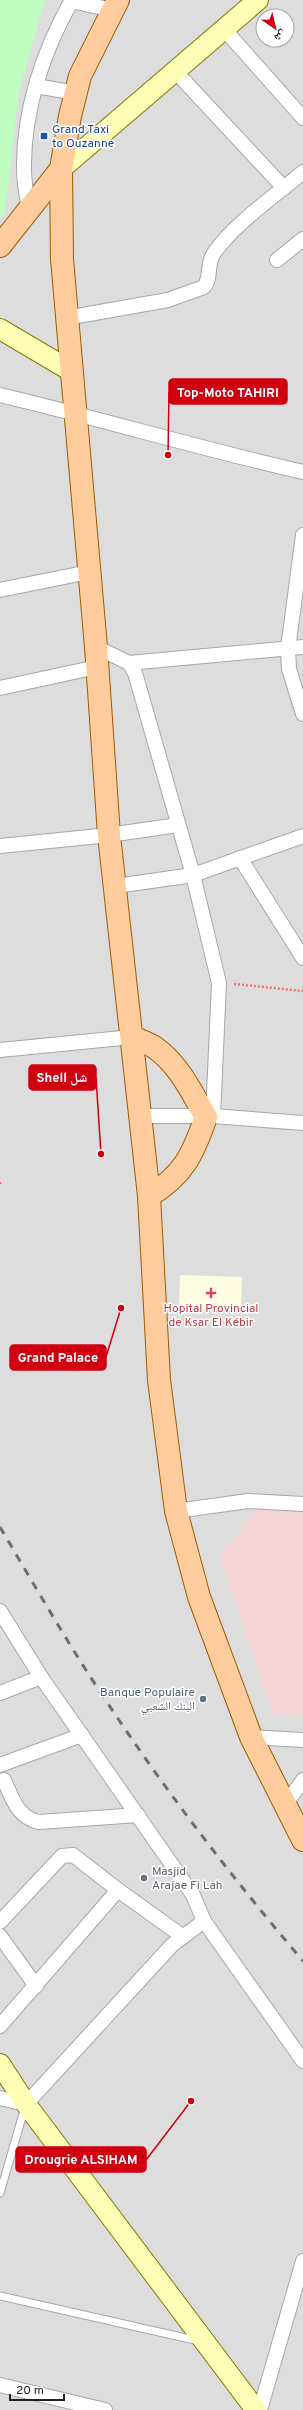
<svg xmlns="http://www.w3.org/2000/svg" width="303" height="2410" viewBox="0 0 303 2410" font-family="Overpass,'Noto Naskh Arabic',sans-serif">
<rect width="100%" height="100%" fill="#f1ece5"/>
<path fill="#dedddd" fill-rule="evenodd" d="M0 0H303V2410H0ZM263 16H287V40H263Z"/>
<polygon fill="#f3d3d5" points="258,1508 303,1512 303,1716 273,1714 220,1556"/>
<polygon fill="#fffde1" points="180,1275 242,1277 241,1311 179,1309"/>
<polygon fill="#c0fec0" points="0,0 45,0 19,91 5,213 0,219"/>
<g fill="none" stroke-linecap="round" stroke-linejoin="round">
<g stroke="#a7a7a7" stroke-width="9">
<g id="lane">
<polyline points="0,2193 25,2107"/>
<polyline points="0,2296 199,2341"/>
</g>
</g>
<g stroke="#a7a7a7" stroke-width="16">
<g id="street">
<polyline points="71,1 112,10"/>
<polyline points="224,29 303,118"/>
<polyline points="175,71 284,188"/>
<polyline points="36,86 76,93"/>
<path d="M29 210C27 197 24 183 24 170 23 111 43 51 72 0"/>
<polyline points="277,260 303,239"/>
<path d="M66 318 168 300 204 287C212 277 206 264 214 253 235 223 275 196 303 172"/>
<path d="M0 395C102 419 201 449 303 472"/>
<polyline points="303,535 288,649 289,669 303,714"/>
<polyline points="0,590 89,572"/>
<polyline points="96,647 129,663 135,673 193,875 219,983 213,1116"/>
<polyline points="129,663 303,647"/>
<polyline points="0,688 97,667"/>
<polyline points="0,846 109,835 178,825"/>
<polyline points="240,858 303,958"/>
<polyline points="116,886 193,875 303,836"/>
<polyline points="0,1050 132,1037"/>
<polyline points="142,1116 213,1116 303,1123"/>
<polyline points="176,1511 248,1501 303,1504"/>
<polyline points="0,1611 41,1677 193,1895 204,1921"/>
<polyline points="0,1693 41,1677"/>
<polyline points="251,1737 303,1740"/>
<polyline points="0,1765 82,1735"/>
<path d="M4 1780C12 1798 18 1818 39 1822L138 1815"/>
<polyline points="285,1805 303,1780"/>
<polyline points="0,1922 62,1856 73,1855 118,1890"/>
<polyline points="0,1936 36,1986"/>
<polyline points="0,2026 118,1890 182,1936"/>
<polyline points="0,2098 26,2104 172,1945 204,1921 303,2061"/>
<polyline points="0,2385 105,2410"/>
<polyline points="260,2410 303,2261"/>
</g>
</g>
<g stroke="#797e00" stroke-width="22">
<g id="secondary">
<polyline points="61,169 258,0"/>
<polyline points="0,329 71,371"/>
<polyline points="0,2064 26,2104 256,2410"/>
</g>
</g>
<g stroke="#9c5c00" stroke-width="24">
<g id="primary">
<polyline points="118,0 80,76 70,116 61,169 62,259 96,647 109,835 149,1196 159,1380 176,1511 199,1597 251,1737 303,1840"/>
<polyline points="0,246 61,169"/>
<path d="M132 1037C139 1040 148 1043 154 1047 179 1064 192 1093 206 1117 193 1154 184 1175 149 1196"/>
</g>
</g>
<g stroke="#ff6d69" stroke-width="2.5" stroke-dasharray="2 2" stroke-linecap="butt">
<polyline points="234,984 303,991"/>
<polyline points="0,1182 0,1186"/>
</g>
<use href="#lane" stroke="#fff" stroke-width="7"/>
<use href="#street" stroke="#fff" stroke-width="14"/>
<use href="#secondary" stroke="#fffdb6" stroke-width="20"/>
<use href="#primary" stroke="#ffcd9d" stroke-width="22"/>
<path stroke="#6e6e6e" stroke-width="3" stroke-dasharray="8 8" stroke-linecap="butt" d="M0 1527C26 1571 52 1616 79 1659 146 1765 222 1866 303 1961"/>
</g>
<rect fill="#1a4fb4" stroke="#fff" stroke-width="1.5" x="40" y="132" width="8" height="8" rx="2"/>
<path fill="#e0444e" stroke="#fff" stroke-width="1.5" d="M209 1287h4v4h4v4h-4v4h-4v-4h-4v-4h4z"/>
<circle fill="#5c6f8a" stroke="#fff" stroke-width="1.5" cx="203" cy="1699" r="4"/>
<circle fill="#6b7280" stroke="#fff" stroke-width="1.5" cx="144" cy="1878" r="4"/>
<g text-anchor="middle" stroke-width="3" stroke-linejoin="round" paint-order="stroke">
<g font-size="12" fill="#164399" stroke="#fff" text-anchor="start">
<text x="52" y="133">Grand Taxi<tspan x="52" dy="14">to Ouzanne</tspan></text>
</g>
<g font-size="12" fill="#be3a42" stroke="#fff">
<text x="211" y="1312">Hopital Provincial<tspan x="211" dy="14">de Ksar El Kébir</tspan></text>
</g>
<g font-size="12" fill="#4e5e75" stroke="#fff" text-anchor="end">
<text x="195" y="1696">Banque Populaire<tspan x="195" dy="14">البنك الشعبي</tspan></text>
</g>
<g font-size="12" fill="#5b616d" stroke="#fff" text-anchor="start">
<text x="152" y="1875">Masjid<tspan x="152" dy="14">Arajae Fi Lah</tspan></text>
</g>
</g>
<path fill="none" stroke="#d00010" stroke-width="1.5" d="M168 455L169 392M101 1154L96 1078M121 1308L106 1357M191 2101L146 2160"/>
<g fill="#d00010" stroke="#fff" stroke-width="1.5">
<circle cx="168" cy="455" r="4"/>
<circle cx="101" cy="1154" r="4"/>
<circle cx="121" cy="1308" r="4"/>
<circle cx="191" cy="2101" r="4"/>
</g>
<g fill="#d00010" stroke="#d00010" stroke-width="1.5">
<rect x="169" y="379" width="118" height="25" rx="4"/>
<rect x="29" y="1065" width="67" height="25" rx="4"/>
<rect x="10" y="1345" width="96" height="25" rx="4"/>
<rect x="16" y="2147" width="130" height="25" rx="4"/>
</g>
<g font-size="13" text-anchor="middle" font-weight="bold" fill="#fff">
<text x="228" y="397">Top-Moto TAHIRI</text>
<text x="62" y="1082">Shell شل</text>
<text x="58" y="1362">Grand Palace</text>
<text x="81" y="2164">Drougrie ALSIHAM</text>
</g>
<g transform="translate(275 28) rotate(146)"><circle r="19" fill="#ffffff" stroke="#a6a6a6"/>
<path d="M0-3L7 15L0 10L-7 15Z" fill="#d00010"/>
<text y="-6" font-size="11" font-weight="bold" text-anchor="middle" fill="#202020">ش</text>
</g>
<path d="M10 2394v6h54v-6" fill="none" stroke="#202020" stroke-width="2"/>
<text x="16" y="2394" font-size="12" fill="#202020" stroke="#ffffff" stroke-width="3" paint-order="stroke">20 m</text>
</svg>
